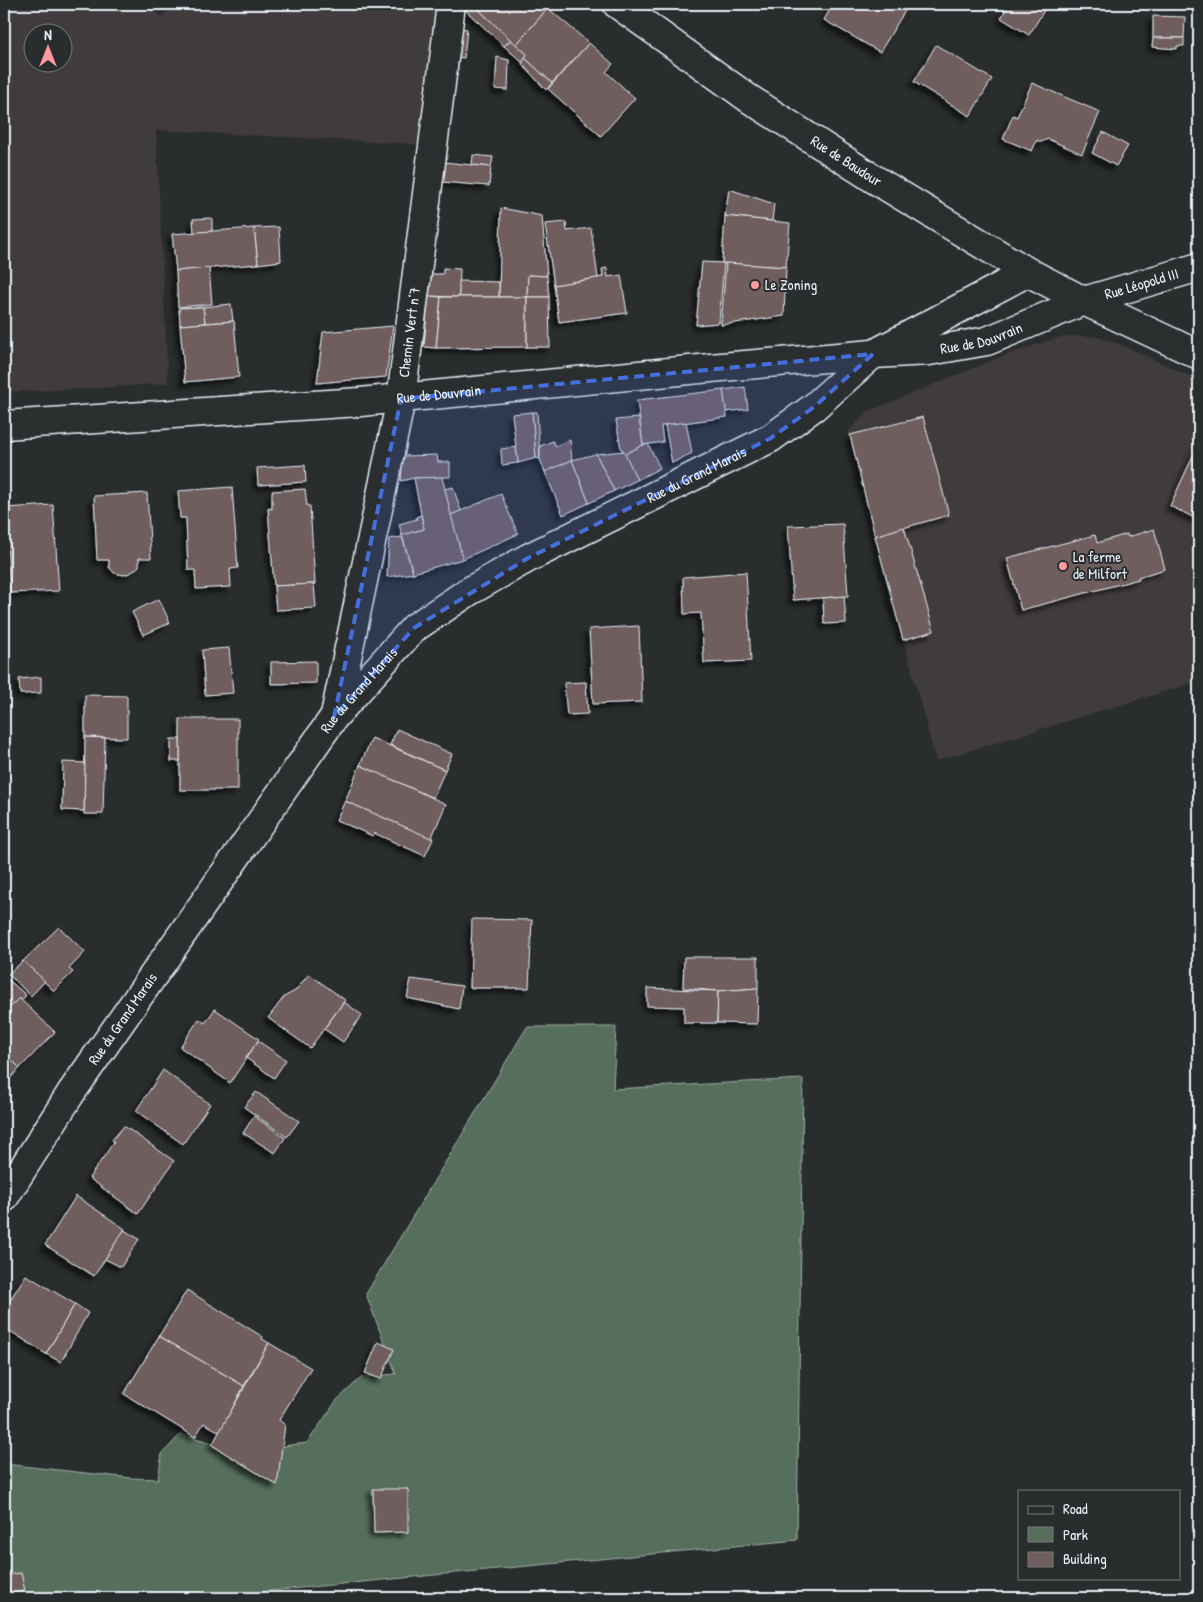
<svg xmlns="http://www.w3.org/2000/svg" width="1203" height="1602" viewBox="0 0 1203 1602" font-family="'Patrick Hand',sans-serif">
<defs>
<filter id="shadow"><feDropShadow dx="-4.5" dy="4.5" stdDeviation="2.5" flood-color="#0009"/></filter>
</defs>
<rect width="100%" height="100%" fill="#2a2d2e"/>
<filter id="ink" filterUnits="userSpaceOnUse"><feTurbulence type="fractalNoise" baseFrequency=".02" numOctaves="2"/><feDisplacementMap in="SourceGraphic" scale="10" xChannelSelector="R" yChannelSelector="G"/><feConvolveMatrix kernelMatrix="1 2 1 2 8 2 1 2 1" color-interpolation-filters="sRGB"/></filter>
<g filter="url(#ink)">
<g fill="#3f3b3c" fill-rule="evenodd">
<path d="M4 4H50L52 6 54 4H146L162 17 174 4H451L434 145 156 130 168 383 87 389 4 392ZM32 32H62V62H32Z"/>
<polygon points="1080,336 1098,337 1122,345 1199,380 1199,681 936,761 848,432 867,412 1005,355 1060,337"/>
</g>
<polygon fill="#566e5b" stroke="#9fb0aa" points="527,1027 616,1027 613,1089 803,1079 797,1540 238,1594 238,1598 4,1598 4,1464 131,1478 158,1479 162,1454 181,1434 242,1451 307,1443 337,1400 362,1377 396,1374 366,1294"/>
<g fill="#705d5d" stroke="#e8f1f8" filter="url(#shadow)">
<polygon points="466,4 473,4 511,40 504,46 463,8"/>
<polygon points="473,4 541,4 547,9 516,45"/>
<polygon points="833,4 909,4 880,52 824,20"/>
<polygon points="1009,4 1048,4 1029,35 1001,18"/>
<polygon points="547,9 549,9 589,43 552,83 525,58 527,54 516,45"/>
<polygon points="1153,16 1185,17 1184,38 1153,38"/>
<polygon points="459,28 467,29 464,58 456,57"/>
<polygon points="1153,38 1184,38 1184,46 1177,46 1177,49 1152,47"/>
<polygon points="511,40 527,54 523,63 504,46"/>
<polygon points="589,43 613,64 606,72 635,98 601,136 548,89"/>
<polygon points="936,45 992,79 970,116 914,82"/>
<polygon points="497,57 509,60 508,90 495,89"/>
<polygon points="525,58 552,83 546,90 522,64"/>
<polygon points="1032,83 1100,112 1082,154 1048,139 1041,142 1037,140 1032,151 1003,139 1013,115 1017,117"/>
<polygon points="1103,132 1128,146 1116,166 1092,153"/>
<polygon points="473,155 493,157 491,167 472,165"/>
<polygon points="444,162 491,167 489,186 442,182"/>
<polygon points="729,189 774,204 772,221 725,216"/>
<polygon points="501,208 542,216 547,276 528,275 527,297 499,297"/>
<polygon points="725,216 790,223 786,267 722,263"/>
<polygon points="212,218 212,231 194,233 193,219"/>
<polygon points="566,222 567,231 591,228 598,278 554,285 545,224"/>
<polygon points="279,227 281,261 258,264 254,228"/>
<polygon points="254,228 258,264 176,271 172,234"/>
<polygon points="702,262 724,263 719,323 696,325"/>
<polygon points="726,263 786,267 784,316 721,325"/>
<polygon points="209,268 212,304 178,307 176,271"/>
<polygon points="443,268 460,269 459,297 428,296 431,274 443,274"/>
<polygon points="607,268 608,277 621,275 627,313 559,322 554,285 603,277 602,269"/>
<polygon points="528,275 547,276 549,297 527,297"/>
<polygon points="459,281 499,282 499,297 459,297"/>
<polygon points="428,296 441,297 436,348 424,347"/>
<polygon points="441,297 527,297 527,347 436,348"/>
<polygon points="527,297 549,297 550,347 527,347"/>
<polygon points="231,304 233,321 205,323 203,307"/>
<polygon points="203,307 205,323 180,325 179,308"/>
<polygon points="234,321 239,377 185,382 180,325"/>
<polygon points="393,326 386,377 317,383 323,332"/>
<polygon points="745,387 748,409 726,412 723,390"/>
<polygon points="723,390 727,417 661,426 663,442 643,445 637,400"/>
<polygon points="532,412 537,412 540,459 536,458"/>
<polygon points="532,412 536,458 518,463 512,414"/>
<polygon points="923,417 949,515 875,536 850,435"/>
<polygon points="639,418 643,445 625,454 624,451 621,449 616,420"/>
<polygon points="686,422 692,453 672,463 665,425"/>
<polygon points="570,440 572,460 545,472 540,459 540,446 553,441 555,446"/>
<polygon points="1199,443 1199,520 1170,506"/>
<polygon points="648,444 660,468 637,480 625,454 643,445"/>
<polygon points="516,447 518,463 502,465 501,449"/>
<polygon points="624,451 637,480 614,491 596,454"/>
<polygon points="596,454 614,491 589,503 572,460"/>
<polygon points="437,455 438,462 450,462 450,477 414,478 401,481 403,456"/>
<polygon points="572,460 589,503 563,515 545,472"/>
<polygon points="305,465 306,482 258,485 257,468"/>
<polygon points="442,477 463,559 413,573 402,535 424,529 414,478"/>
<polygon points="232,487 238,568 230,569 231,587 196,589 195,570 188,570 186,518 180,518 178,491"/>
<polygon points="453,487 461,511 451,515 445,489"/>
<polygon points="305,489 307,506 310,506 315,584 274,586 268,508 272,509 272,491"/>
<polygon points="147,493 151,558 139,558 139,566 132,572 124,575 114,573 109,567 109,560 97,560 94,496"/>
<polygon points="501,494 518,534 463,559 451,515"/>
<polygon points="53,505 59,591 10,593 5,508"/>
<polygon points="421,515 424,529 402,535 399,524 417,519 416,517"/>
<polygon points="843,524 848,596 793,600 788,526"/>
<polygon points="904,527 934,631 903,640 875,536"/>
<polygon points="1154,529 1165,569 1138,577 1139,579 1021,610 1007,558 1095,535 1097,543 1127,534 1128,537"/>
<polygon points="402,537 413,573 387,577 389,539"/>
<polygon points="746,572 751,661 704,663 701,613 684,614 683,577"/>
<polygon points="314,584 316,608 276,610 274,586"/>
<polygon points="844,596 846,623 824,624 823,598"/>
<polygon points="159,599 170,623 143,635 132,612"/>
<polygon points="639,626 642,702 593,704 589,629"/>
<polygon points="229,648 233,693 205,695 202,650"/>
<polygon points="316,661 316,683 271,684 271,662"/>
<polygon points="41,677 41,693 20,694 19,679"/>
<polygon points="586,682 588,714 567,715 564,683"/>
<polygon points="85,695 127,696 127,738 85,737"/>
<rect x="180" y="719" width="58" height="71"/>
<polygon points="397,729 452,754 445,770 390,745"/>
<polygon points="85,737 105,738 103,814 84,814"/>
<polygon points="372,738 445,770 433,798 360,765"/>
<rect x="171" y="739" width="9" height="22"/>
<polygon points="63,762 85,763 84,811 62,810"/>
<polygon points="360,765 446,804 431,839 345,801"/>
<polygon points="345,801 433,839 425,856 374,833 373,836 336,820"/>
<polygon points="472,919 532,920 529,988 470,988"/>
<polygon points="59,927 85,952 69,969 73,972 54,991 23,961"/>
<polygon points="684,957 758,957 758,988 718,991 683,988"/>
<polygon points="23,961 45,981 31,996 8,974"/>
<polygon points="309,974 345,1000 310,1048 268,1018 284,997 295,991"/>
<polygon points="4,976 26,995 22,1000 19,998 4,1014"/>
<polygon points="411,979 462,986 459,1009 407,998"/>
<polygon points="647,988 718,991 717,1023 684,1023 684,1007 647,1006"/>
<polygon points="758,988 757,1024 717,1023 718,991"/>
<polygon points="19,998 55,1032 20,1068 4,1053 4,1014"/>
<polygon points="344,1002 362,1015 343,1042 324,1029"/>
<polygon points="215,1009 259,1039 230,1083 180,1047 199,1019 205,1023"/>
<polygon points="258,1041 286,1060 274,1078 246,1058"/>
<polygon points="4,1053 20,1068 4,1085"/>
<polygon points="163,1070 210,1104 183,1144 136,1111"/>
<polygon points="256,1092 299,1121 287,1137 244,1107"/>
<polygon points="254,1116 285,1138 275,1153 243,1133"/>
<polygon points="124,1126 174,1161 138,1214 89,1178 114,1142 112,1140"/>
<polygon points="76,1196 125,1229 94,1276 45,1245"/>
<polygon points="124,1230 139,1239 121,1267 105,1259"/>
<polygon points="26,1275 75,1304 46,1354 4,1327 4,1309"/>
<polygon points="187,1290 263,1337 262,1339 269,1343 244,1386 159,1336"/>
<polygon points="75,1304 88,1313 61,1362 46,1354"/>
<polygon points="159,1336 244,1386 220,1432 204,1423 195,1437 124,1394"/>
<polygon points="378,1342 394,1349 381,1379 365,1373"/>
<polygon points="269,1343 311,1368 279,1420 285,1425 277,1485 212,1445"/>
<polygon points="373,1489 408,1489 408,1532 374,1533"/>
<polygon points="21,1573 25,1591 10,1594 7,1575"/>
</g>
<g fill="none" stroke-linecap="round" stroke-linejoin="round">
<g stroke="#e8f1f8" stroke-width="31">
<g id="minor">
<path id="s1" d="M1084 301 1199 267"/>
<path id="s2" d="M335 715 401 399 451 4"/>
<path id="s3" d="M4 1198 71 1093 334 717 414 628 468 592 528 558 771 438 814 407 873 354"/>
</g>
</g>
<g stroke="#e8f1f8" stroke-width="31">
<g id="major">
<path id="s4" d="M617 4 748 98 874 179 1028 272 1084 301 1199 355"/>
<polyline points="881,350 1028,272"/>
<path id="s5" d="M4 425 360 402 710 368 873 354 929 351 987 341 1084 301"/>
</g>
</g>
<use href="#minor" stroke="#2a2d2e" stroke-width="28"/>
<use href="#major" stroke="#2a2d2e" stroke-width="28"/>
</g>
</g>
<path fill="#466fde" fill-opacity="0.2" stroke="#466fde" stroke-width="4" stroke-dasharray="10 6" stroke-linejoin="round" d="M873 354 814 407 771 438 528 558 414 628 334 717 401 399Z"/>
<g fill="#ff9aa2" stroke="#2a2d2e" stroke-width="2">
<circle cx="755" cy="285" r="5"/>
<circle cx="1063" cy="566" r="5"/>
</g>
<g text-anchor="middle" stroke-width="4" stroke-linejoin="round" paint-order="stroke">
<g font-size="15" fill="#e8f1f8" stroke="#2a2d2e">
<text dy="5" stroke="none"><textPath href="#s4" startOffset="278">Rue de Baudour</textPath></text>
<text dy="5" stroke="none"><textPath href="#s1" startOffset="60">Rue Léopold III</textPath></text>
<text dy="5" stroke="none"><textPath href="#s2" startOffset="390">Chemin Vert n°7</textPath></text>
<text dy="5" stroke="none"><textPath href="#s5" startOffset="982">Rue de Douvrain</textPath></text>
<text dy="5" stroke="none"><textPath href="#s5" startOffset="436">Rue de Douvrain</textPath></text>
<text dy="5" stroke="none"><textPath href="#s3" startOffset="1025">Rue du Grand Marais</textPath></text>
<text dy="5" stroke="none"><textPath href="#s3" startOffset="620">Rue du Grand Marais</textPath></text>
<text dy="5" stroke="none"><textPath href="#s3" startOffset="215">Rue du Grand Marais</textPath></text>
</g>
<g font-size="15" fill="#e8f1f8" stroke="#2a2d2e" text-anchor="start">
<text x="765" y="290">Le Zoning</text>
<text x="1073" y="562">La ferme<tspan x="1073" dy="17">de Milfort</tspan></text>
</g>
</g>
<rect width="1203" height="1602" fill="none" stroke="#2a2d2e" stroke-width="20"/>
<rect x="10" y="10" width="1183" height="1582" fill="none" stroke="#e8f1f8" stroke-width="2" filter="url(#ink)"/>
<rect x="1018" y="1490" width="162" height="90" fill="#2a2d2e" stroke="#767b7f"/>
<rect x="1028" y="1506" width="25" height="8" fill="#2a2d2e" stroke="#767b7f"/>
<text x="1063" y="1514" font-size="15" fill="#e8f1f8">Road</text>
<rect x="1028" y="1527" width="25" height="15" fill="#566e5b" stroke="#767b7f"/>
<text x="1063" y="1540" font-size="15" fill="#e8f1f8">Park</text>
<rect x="1028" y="1552" width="25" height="15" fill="#705d5d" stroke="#767b7f"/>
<text x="1063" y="1564" font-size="15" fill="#e8f1f8">Building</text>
<g transform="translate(48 48)"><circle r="24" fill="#2a2d2e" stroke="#767b7f"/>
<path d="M0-4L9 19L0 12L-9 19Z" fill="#ff9aa2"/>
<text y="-8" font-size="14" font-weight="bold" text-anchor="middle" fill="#e8f1f8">N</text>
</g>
</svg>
